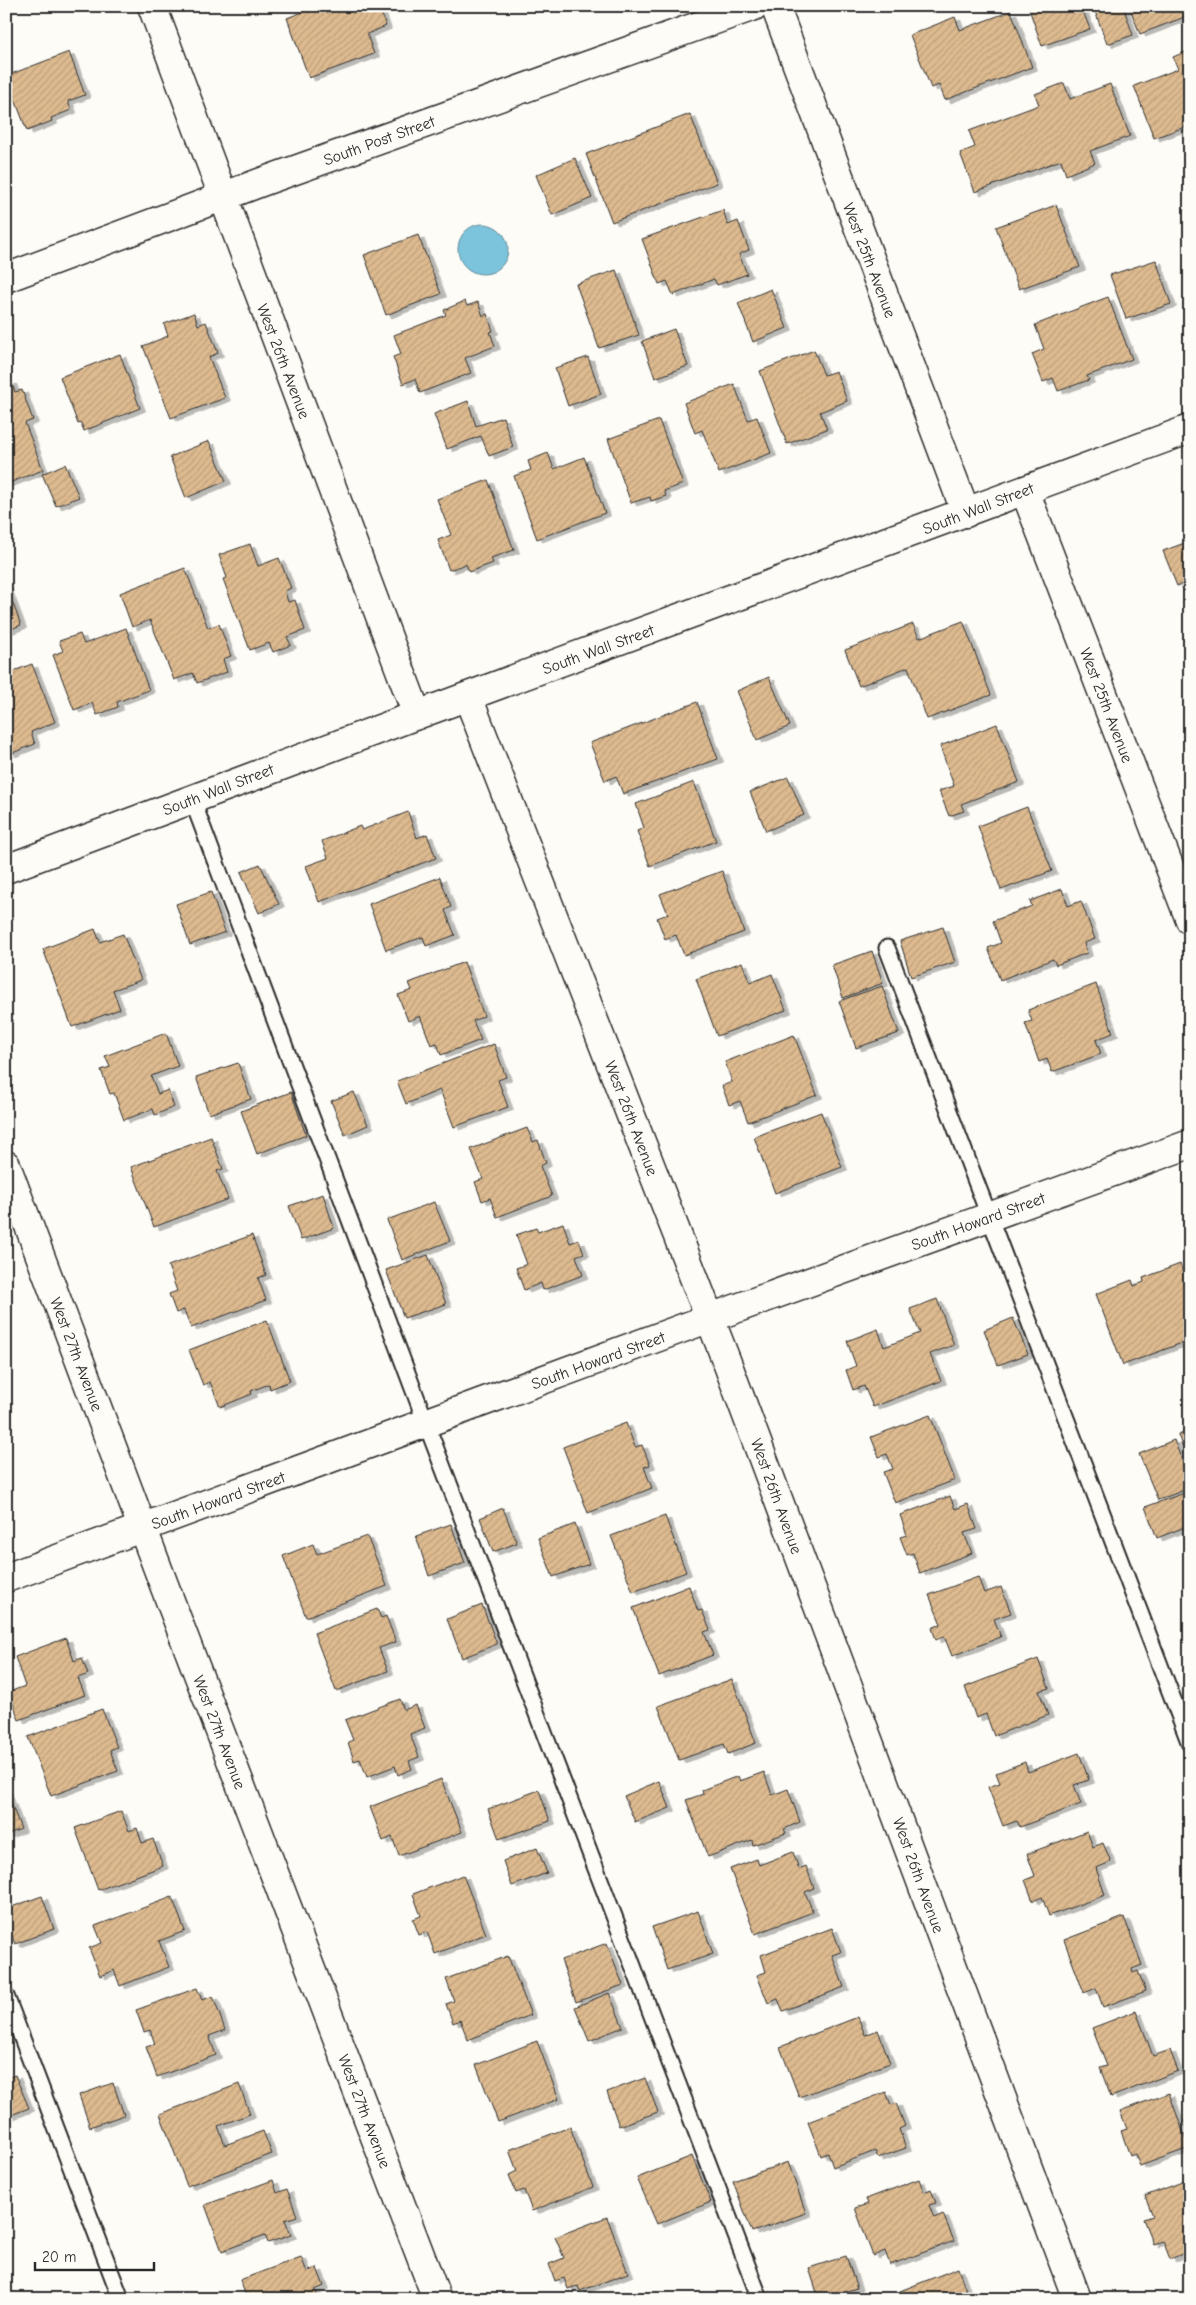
<svg xmlns="http://www.w3.org/2000/svg" width="1196" height="2305" viewBox="0 0 1196 2305" font-family="'Comic Neue',sans-serif">
<defs>
<pattern id="building-hatch" width="6" height="6" patternUnits="userSpaceOnUse" patternTransform="scale(1.25)"><rect width="6" height="6" fill="#ddba8f"/><path d="M-1 1l2-2M0 6l6-6M5 7l2-2" fill="none" stroke="#bea07c"/></pattern>
<filter id="shadow"><feDropShadow dx="5.5" dy="3" stdDeviation="0" flood-color="#0004"/></filter>
</defs>
<rect width="100%" height="100%" fill="#fdfcf7"/>
<filter id="ink" filterUnits="userSpaceOnUse"><feTurbulence type="fractalNoise" baseFrequency=".02" numOctaves="2"/><feDisplacementMap in="SourceGraphic" scale="10" xChannelSelector="R" yChannelSelector="G"/><feConvolveMatrix kernelMatrix="1 2 1 2 8 2 1 2 1" color-interpolation-filters="sRGB"/></filter>
<g filter="url(#ink)">
<circle fill="#7cc4dc" stroke="#5c8795" cx="483" cy="249" r="25"/>
<g fill="url(#building-hatch)" stroke="#2b2b2b" filter="url(#shadow)">
<polygon points="318,6 379,6 386,26 367,34 374,54 309,78 287,18"/>
<polygon points="1028,6 1081,6 1090,29 1042,46"/>
<polygon points="1093,6 1123,6 1133,35 1107,44"/>
<polygon points="1129,6 1190,6 1190,15 1140,34"/>
<polygon points="1011,11 1032,67 945,100 939,85 931,88 910,35 955,17 960,30"/>
<polygon points="1190,50 1190,125 1154,138 1134,86 1178,69 1173,57"/>
<polygon points="69,52 85,95 68,101 71,110 51,118 52,121 27,131 6,76"/>
<polygon points="1064,83 1070,99 1110,84 1130,136 1090,151 1095,163 1066,175 1061,160 975,192 960,153 975,147 969,131 1039,105 1035,94"/>
<polygon points="690,114 717,183 612,222 586,154"/>
<polygon points="575,158 592,198 552,215 536,175"/>
<polygon points="1056,205 1080,267 1019,289 996,227"/>
<polygon points="723,210 728,225 738,221 749,250 739,254 747,274 717,285 714,279 673,295 667,281 659,284 642,239"/>
<polygon points="418,235 441,294 386,315 364,255"/>
<polygon points="1156,260 1171,304 1126,319 1110,275"/>
<polygon points="616,270 639,335 599,348 576,284"/>
<polygon points="771,289 787,328 753,342 738,303"/>
<polygon points="1108,297 1132,359 1087,376 1089,380 1058,391 1053,378 1043,382 1032,354 1044,349 1035,325"/>
<polygon points="465,301 467,306 478,302 483,316 487,314 493,331 490,332 495,346 465,358 471,373 420,393 415,379 403,384 393,357 401,354 394,335 446,315 444,310"/>
<polygon points="194,313 198,325 206,322 218,353 209,357 225,398 171,418 143,346 168,336 164,324"/>
<polygon points="674,329 688,366 655,378 642,341"/>
<polygon points="814,350 824,375 836,371 847,401 820,412 827,429 787,444 760,371"/>
<polygon points="120,354 140,408 84,431 81,423 78,424 60,377"/>
<polygon points="588,357 601,394 568,406 555,368"/>
<polygon points="11,381 15,392 22,390 33,420 25,423 43,470 6,484 6,383"/>
<polygon points="734,384 748,420 757,417 771,453 719,473 702,430 695,433 684,403"/>
<polygon points="468,401 476,426 503,417 513,447 489,456 481,436 447,449 434,414"/>
<polygon points="659,420 683,484 664,491 666,496 651,501 650,497 631,503 608,439"/>
<polygon points="209,441 226,481 186,498 170,457"/>
<polygon points="548,453 554,469 584,457 605,513 537,539 514,476 531,470 528,461"/>
<polygon points="65,464 79,497 56,506 42,474"/>
<polygon points="488,480 514,550 491,558 493,563 469,572 466,564 449,570 438,540 451,535 437,499"/>
<polygon points="1190,541 1190,601 1183,584 1177,586 1163,551"/>
<polygon points="250,544 258,566 279,558 291,588 285,591 288,602 295,600 305,630 287,637 291,645 273,652 269,643 250,650 223,579 227,578 219,555"/>
<polygon points="185,568 208,628 219,624 231,656 223,659 227,672 197,683 193,673 174,680 150,620 132,627 120,593"/>
<polygon points="6,585 21,625 6,631"/>
<polygon points="963,621 991,695 927,719 908,667 859,686 845,650 913,624 919,638"/>
<polygon points="126,628 149,690 117,702 118,707 97,715 92,703 74,710 53,655 63,651 59,641 80,634 84,644"/>
<polygon points="32,664 55,722 31,732 35,744 10,754 6,744 6,674"/>
<polygon points="769,677 790,726 757,740 737,691"/>
<polygon points="697,702 718,759 623,794 616,776 605,781 590,743"/>
<polygon points="997,724 1019,782 961,804 964,811 949,816 939,791 954,786 940,746"/>
<polygon points="788,777 804,815 766,831 750,792"/>
<polygon points="694,782 716,841 650,866 637,831 644,828 636,804"/>
<polygon points="1027,807 1052,871 1001,890 978,826"/>
<polygon points="408,812 417,838 427,834 436,858 319,902 306,866 328,858 322,841 360,826 362,830"/>
<polygon points="260,864 279,904 259,913 241,872"/>
<polygon points="722,871 744,932 684,955 676,935 665,939 657,918 668,914 660,894"/>
<polygon points="440,877 451,907 445,910 455,935 426,946 423,937 386,950 369,904"/>
<polygon points="1062,889 1068,906 1081,901 1095,939 1084,943 1087,953 1056,965 1053,959 1000,980 988,948 1001,943 993,921 1032,906 1030,901"/>
<polygon points="211,892 225,932 190,945 176,904"/>
<polygon points="943,927 955,962 911,977 900,941"/>
<polygon points="95,929 100,942 123,934 141,980 113,990 120,1009 72,1027 43,949"/>
<polygon points="872,951 883,983 843,998 832,965"/>
<polygon points="464,962 484,1016 473,1021 481,1040 441,1055 437,1043 431,1045 420,1016 408,1021 398,995 412,990 409,983"/>
<polygon points="742,962 750,983 772,974 786,1010 717,1036 696,979"/>
<polygon points="1096,984 1113,1033 1096,1040 1101,1054 1052,1072 1047,1059 1039,1062 1025,1023 1032,1021 1028,1010"/>
<polygon points="882,986 899,1033 856,1048 839,1001"/>
<polygon points="166,1033 178,1066 151,1076 158,1094 168,1090 174,1107 155,1115 153,1109 124,1120 114,1093 110,1094 101,1070 110,1067 105,1056"/>
<polygon points="794,1035 817,1095 748,1122 740,1101 729,1105 722,1086 732,1082 725,1062"/>
<polygon points="494,1044 506,1077 498,1080 508,1107 454,1127 440,1090 406,1104 397,1081"/>
<polygon points="238,1063 251,1099 209,1114 196,1077"/>
<polygon points="291,1092 306,1135 257,1154 241,1111"/>
<polygon points="354,1092 368,1125 345,1135 331,1101"/>
<polygon points="821,1112 842,1167 775,1193 754,1137"/>
<polygon points="527,1128 533,1142 538,1140 546,1163 540,1166 552,1196 497,1217 490,1198 482,1201 475,1182 483,1179 471,1149"/>
<polygon points="211,1137 223,1169 217,1171 228,1199 154,1227 131,1167"/>
<polygon points="323,1194 334,1228 301,1240 289,1206"/>
<polygon points="434,1202 450,1241 402,1260 387,1220"/>
<polygon points="563,1223 570,1243 579,1240 584,1253 576,1256 583,1275 543,1290 541,1283 524,1290 516,1268 527,1264 516,1235 536,1228 538,1232"/>
<polygon points="252,1235 266,1275 258,1278 266,1300 191,1328 184,1310 176,1313 169,1294 177,1291 168,1266"/>
<polygon points="428,1255 446,1304 404,1318 386,1270"/>
<polygon points="1180,1264 1190,1288 1190,1340 1123,1365 1096,1294 1132,1280 1134,1286 1144,1282 1143,1278"/>
<polygon points="937,1299 954,1345 930,1354 941,1381 873,1407 864,1386 853,1390 846,1370 856,1366 847,1341 878,1329 884,1347 920,1333 910,1309"/>
<polygon points="1013,1318 1028,1354 998,1365 984,1330"/>
<polygon points="267,1320 290,1381 270,1389 269,1384 251,1391 252,1394 220,1407 210,1382 203,1385 189,1350"/>
<polygon points="930,1415 955,1480 895,1503 883,1472 893,1469 887,1454 879,1457 871,1437"/>
<polygon points="626,1423 635,1447 642,1445 650,1465 644,1467 652,1488 588,1513 563,1447"/>
<polygon points="1190,1431 1190,1466 1178,1435"/>
<polygon points="1174,1440 1190,1481 1190,1488 1158,1500 1139,1454"/>
<polygon points="1190,1491 1190,1525 1157,1538 1145,1507"/>
<polygon points="950,1496 955,1509 968,1504 977,1529 964,1533 972,1553 920,1573 913,1553 907,1555 900,1537 907,1535 900,1515"/>
<polygon points="503,1508 517,1543 493,1552 480,1518"/>
<polygon points="665,1516 686,1572 633,1592 611,1536"/>
<polygon points="451,1524 465,1563 429,1576 416,1536"/>
<polygon points="575,1524 589,1564 553,1577 538,1538"/>
<polygon points="367,1536 387,1586 306,1617 283,1556 313,1544 317,1554"/>
<polygon points="978,1577 984,1593 1001,1587 1011,1613 994,1619 1001,1637 952,1656 944,1636 936,1640 932,1628 941,1624 929,1595"/>
<polygon points="689,1586 698,1611 702,1610 710,1630 704,1632 713,1655 659,1676 633,1608"/>
<polygon points="482,1605 497,1644 462,1658 447,1619"/>
<polygon points="377,1609 381,1618 386,1616 396,1642 379,1648 388,1671 336,1691 314,1633"/>
<polygon points="66,1638 74,1661 82,1658 88,1674 78,1678 85,1695 19,1720 9,1692 25,1686 15,1657"/>
<polygon points="1038,1659 1049,1688 1039,1691 1048,1715 994,1736 986,1714 976,1718 965,1687"/>
<polygon points="732,1679 756,1743 728,1754 724,1744 679,1760 658,1706"/>
<polygon points="400,1699 404,1710 416,1705 425,1728 410,1734 419,1757 409,1761 412,1769 398,1775 395,1766 367,1777 360,1759 354,1761 348,1742 353,1740 345,1720"/>
<polygon points="102,1709 117,1747 110,1750 118,1771 51,1796 28,1737"/>
<polygon points="1079,1753 1089,1780 1074,1785 1081,1804 1020,1827 1017,1821 1003,1826 988,1787 1000,1783 996,1773 1025,1762 1028,1772"/>
<polygon points="764,1772 772,1795 788,1789 800,1822 784,1829 786,1833 753,1845 752,1840 708,1857 686,1800 703,1794 702,1790 738,1776 740,1781"/>
<polygon points="441,1779 462,1832 399,1856 392,1837 383,1841 370,1807"/>
<polygon points="659,1781 670,1808 635,1822 624,1796"/>
<polygon points="6,1790 21,1829 6,1835"/>
<polygon points="539,1790 550,1821 499,1839 488,1809"/>
<polygon points="121,1811 129,1831 137,1828 142,1843 153,1839 163,1866 98,1890 75,1828"/>
<polygon points="1087,1831 1093,1847 1103,1843 1111,1862 1096,1868 1105,1895 1049,1916 1042,1897 1033,1901 1025,1880 1035,1876 1027,1854"/>
<polygon points="537,1848 547,1873 512,1886 503,1861"/>
<polygon points="793,1852 799,1869 806,1866 814,1888 805,1892 813,1912 755,1934 730,1869 757,1859 759,1865"/>
<polygon points="463,1875 486,1934 435,1954 427,1932 419,1935 413,1919 421,1916 413,1894"/>
<polygon points="42,1896 54,1929 15,1944 6,1920 6,1909"/>
<polygon points="172,1897 185,1931 159,1941 169,1967 120,1986 114,1970 100,1976 89,1948 102,1943 95,1926"/>
<polygon points="698,1911 713,1954 667,1970 652,1927"/>
<polygon points="1124,1917 1142,1965 1132,1969 1133,1973 1138,1971 1146,1991 1103,2007 1096,1988 1084,1993 1064,1940"/>
<polygon points="832,1928 841,1952 832,1955 844,1987 783,2011 778,1999 768,2003 757,1975 766,1972 761,1955"/>
<polygon points="607,1943 623,1985 576,2002 561,1960"/>
<polygon points="508,1956 531,2015 468,2040 460,2020 453,2023 446,2004 454,2001 446,1979"/>
<polygon points="197,1988 202,2000 213,1996 225,2030 209,2036 216,2055 157,2077 146,2047 155,2044 150,2030 144,2032 136,2010"/>
<polygon points="609,1993 623,2027 589,2041 575,2007"/>
<polygon points="1136,2011 1153,2056 1170,2050 1178,2071 1111,2097 1100,2068 1107,2066 1092,2028"/>
<polygon points="858,2017 865,2035 878,2030 890,2063 799,2097 780,2047"/>
<polygon points="537,2041 559,2099 498,2122 476,2065"/>
<polygon points="15,2075 29,2108 6,2117 6,2078"/>
<polygon points="645,2078 658,2112 619,2126 607,2092"/>
<polygon points="113,2083 124,2115 90,2127 79,2095"/>
<polygon points="239,2084 250,2114 218,2126 225,2145 263,2131 272,2154 187,2186 160,2114"/>
<polygon points="886,2092 891,2105 896,2103 905,2126 899,2129 906,2148 878,2158 875,2151 833,2167 828,2153 821,2156 808,2122"/>
<polygon points="1169,2093 1189,2148 1140,2166 1135,2154 1130,2156 1121,2131 1127,2129 1120,2111"/>
<polygon points="570,2127 593,2187 532,2211 524,2190 516,2193 509,2175 517,2171 509,2150"/>
<polygon points="692,2156 711,2202 657,2224 637,2178"/>
<polygon points="788,2162 806,2213 752,2232 733,2181"/>
<polygon points="919,2179 924,2192 931,2189 936,2203 929,2205 934,2218 943,2214 954,2241 890,2265 885,2251 873,2256 855,2208 868,2204 866,2199"/>
<polygon points="1190,2179 1190,2251 1170,2259 1163,2241 1153,2244 1143,2219 1153,2216 1145,2196"/>
<polygon points="273,2180 277,2193 287,2189 297,2216 285,2220 291,2235 268,2243 265,2235 222,2251 205,2205"/>
<polygon points="607,2217 628,2273 580,2291 578,2286 568,2289 564,2278 555,2281 549,2264 564,2258 555,2237"/>
<polygon points="846,2256 857,2288 819,2299 809,2268"/>
<polygon points="301,2257 307,2272 317,2268 324,2286 315,2290 319,2299 247,2299 240,2280"/>
<polygon points="958,2268 969,2299 903,2299 900,2291"/>
<polygon points="1190,2282 1190,2298 1185,2284"/>
</g>
<g fill="none" stroke-linecap="round" stroke-linejoin="round">
<g stroke="#2b2b2b" stroke-width="19">
<g id="service">
<polyline points="192,799 426,1423 760,2299"/>
<polyline points="887,948 1190,1744"/>
<polyline points="6,1996 121,2299"/>
</g>
</g>
<g stroke="#2b2b2b" stroke-width="31">
<g id="minor">
<polyline points="152,6 417,715"/>
<polyline points="775,6 966,513"/>
<polyline points="6,278 267,180 754,6"/>
<polyline points="1025,491 1190,920"/>
<polyline points="468,697 728,1365 1077,2299"/>
<polyline points="6,869 417,715 1190,429"/>
<polyline points="6,1165 161,1577 437,2299"/>
<polyline points="6,1578 710,1318 1190,1144"/>
</g>
</g>
<use href="#service" stroke="#fdfcf7" stroke-width="15"/>
<use href="#minor" stroke="#fdfcf7" stroke-width="28"/>
</g>
</g>
<g text-anchor="middle" stroke-width="5" stroke-linejoin="round" paint-order="stroke">
<g font-size="16" fill="#2b2b2b" stroke="#fdfcf7">
<text transform="translate(379 140) rotate(-20)" y="6">South Post Street</text>
<text transform="translate(870 260) rotate(69)" y="6">West 25th Avenue</text>
<text transform="translate(284 361) rotate(69)" y="6">West 26th Avenue</text>
<text transform="translate(978 508) rotate(-21)" y="6">South Wall Street</text>
<text transform="translate(598 649) rotate(-20)" y="6">South Wall Street</text>
<text transform="translate(1107 705) rotate(69)" y="6">West 25th Avenue</text>
<text transform="translate(218 789) rotate(-21)" y="6">South Wall Street</text>
<text transform="translate(632 1118) rotate(69)" y="6">West 26th Avenue</text>
<text transform="translate(978 1221) rotate(-20)" y="6">South Howard Street</text>
<text transform="translate(77 1354) rotate(69)" y="6">West 27th Avenue</text>
<text transform="translate(598 1360) rotate(-20)" y="6">South Howard Street</text>
<text transform="translate(777 1496) rotate(70)" y="6">West 26th Avenue</text>
<text transform="translate(218 1500) rotate(-20)" y="6">South Howard Street</text>
<text transform="translate(220 1732) rotate(69)" y="6">West 27th Avenue</text>
<text transform="translate(919 1875) rotate(70)" y="6">West 26th Avenue</text>
<text transform="translate(365 2111) rotate(69)" y="6">West 27th Avenue</text>
</g>
</g>
<rect width="1196" height="2305" fill="none" stroke="#fdfcf7" stroke-width="25"/>
<rect x="12" y="12" width="1171" height="2280" fill="none" stroke="#2b2b2b" stroke-width="2" filter="url(#ink)"/>
<path d="M35 2262v8h119v-8" fill="none" stroke="#2b2b2b" stroke-width="2.5"/>
<text x="42" y="2262" font-size="15" fill="#2b2b2b" stroke="#fdfcf7" stroke-width="4" paint-order="stroke">20 m</text>
</svg>
